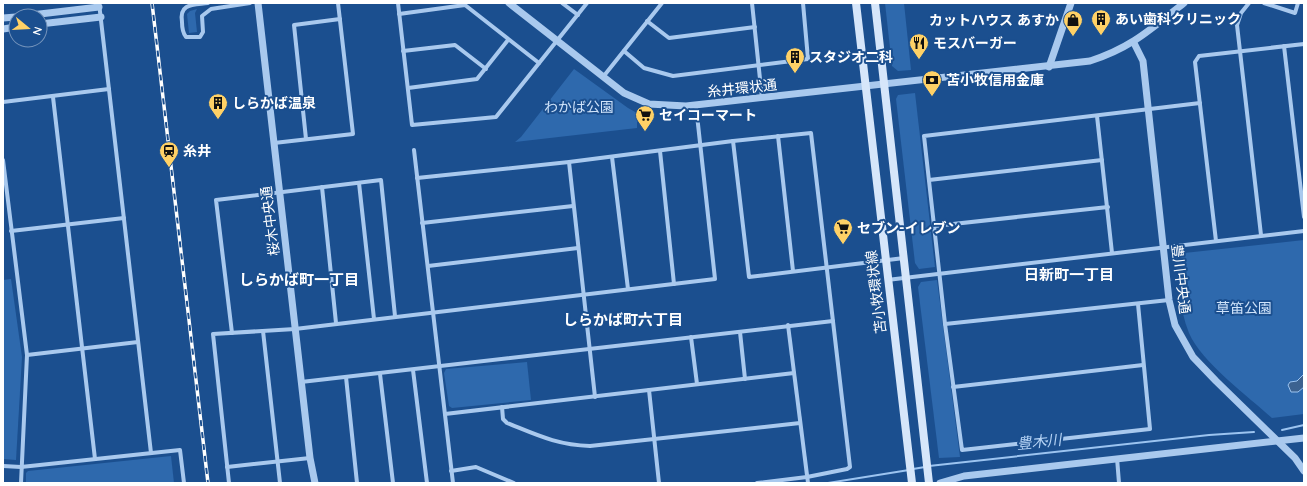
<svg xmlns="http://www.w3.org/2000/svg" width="1307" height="486" viewBox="0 0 1307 486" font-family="Quicksand,'Noto Sans JP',sans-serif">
<rect width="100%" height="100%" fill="#1b4f8f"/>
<g fill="#2e69ad">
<polygon points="885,3 904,3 911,70 898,71 892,66"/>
<polygon points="197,9 195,13 197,32 189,33 187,14 190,11"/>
<polygon points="574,69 628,108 637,113 637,128 515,142 521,137"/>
<polygon points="915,93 935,267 919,269 915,263 896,99 898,95"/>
<path d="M1304 240V414L1272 418C1249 397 1201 362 1189 333 1179 308 1178 280 1175 254Z"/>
<polygon points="11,279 22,357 16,460 3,459 3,280"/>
<polygon points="937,280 960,457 939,458 918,287 921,282"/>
<polygon points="527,362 531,400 452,408 449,406 444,373 446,369"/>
<polygon points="171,456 174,483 26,483 26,473 28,471"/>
</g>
<polygon fill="#3c6290" stroke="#9cc4f0" points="1304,374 1304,387 1298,392 1291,392 1288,385 1290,382 1297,381"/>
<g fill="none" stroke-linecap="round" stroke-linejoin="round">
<g stroke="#9cc4f0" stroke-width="2">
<polyline points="1282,430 1304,425"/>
<polyline points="929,466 1209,435 1254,432"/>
<polyline points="913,469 925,467"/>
<polyline points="828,483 909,470"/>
</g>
<g stroke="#a9c9ee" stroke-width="4">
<polyline points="99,3 151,453"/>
<path d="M208 3C193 5 179 3 182 22 182 27 182 32 186 37H200L203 32 202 16 211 9 250 3"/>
<polyline points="398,3 412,125 496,117 587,3"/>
<polyline points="562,3 578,15"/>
<polyline points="752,3 762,98"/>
<polyline points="1249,3 1241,13 1237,25 1261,235"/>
<polyline points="1264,3 1295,13 1298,3"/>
<polyline points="399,14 465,5 539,63"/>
<polyline points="647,21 669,38 755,27"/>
<polyline points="1284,46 1304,217"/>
<polyline points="403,51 455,45 486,69"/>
<polyline points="624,51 644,68 673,76 808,59 803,3"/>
<polyline points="603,77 662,3"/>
<polyline points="408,88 477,79 508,40"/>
<polyline points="53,97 95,459"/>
<polyline points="3,102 109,89"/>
<polyline points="1097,116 1112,253"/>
<polyline points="778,136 793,271"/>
<polyline points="306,139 294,25 340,19"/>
<polyline points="733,141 749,277 904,258"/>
<polyline points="274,143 353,134 338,3"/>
<polyline points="414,150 453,483"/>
<polyline points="660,151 674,284"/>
<polyline points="612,157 628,289"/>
<polyline points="3,160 27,355 21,483"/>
<polyline points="569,162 595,397"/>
<polyline points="417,178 569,162 733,141 811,133 850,467 847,469 807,477 757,483"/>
<polyline points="929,180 1102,160"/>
<polyline points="359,183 374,319"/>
<polyline points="322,187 336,323"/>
<polyline points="422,223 573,206"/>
<polyline points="935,226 1108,207"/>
<polyline points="11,231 124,218"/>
<polyline points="1216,241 1195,62 1199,56 1304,44"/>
<polyline points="428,266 578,248"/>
<polyline points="887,280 1304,231"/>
<polyline points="1138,304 1150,429 962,450 945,324 924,136 1200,103"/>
<polyline points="945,324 1169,300"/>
<polyline points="788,325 808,483"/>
<polyline points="263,331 280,483"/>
<polyline points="740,332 745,379"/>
<polyline points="232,333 216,200 381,180 395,316"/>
<polyline points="691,337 697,384"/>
<polyline points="27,355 138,342"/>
<polyline points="413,370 427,483"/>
<polyline points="380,374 393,483"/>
<polyline points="346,377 357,483"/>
<polyline points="301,382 833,321"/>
<polyline points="953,387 1143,365"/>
<polyline points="649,390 659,483"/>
<path d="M502 407 503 419 507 423C537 435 557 445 590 446L800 423"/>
<polyline points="445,414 794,373"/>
<polyline points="1117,458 1119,483"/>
<polyline points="3,466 21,467 180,450 184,483"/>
<polyline points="227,467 310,458"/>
<polyline points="451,471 476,467 514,483"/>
<polyline points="229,483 213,334 295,329 715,279 696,106"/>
</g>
<g stroke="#a9c9ee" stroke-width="7">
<polyline points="258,3 310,458 315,483"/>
<path d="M509 3 624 93 649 104 686 106 1090 61C1131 48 1151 29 1184 3"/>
<polyline points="23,16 99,7"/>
<polyline points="3,18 16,17"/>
<polyline points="40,24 101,17"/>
<polyline points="3,29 16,27"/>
<polyline points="1134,43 1143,61 1169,300 1175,325 1193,357 1216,381 1295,458 1304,471"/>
<polyline points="1049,67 1071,3"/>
<polyline points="940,483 964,476 1304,438"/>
</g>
<g stroke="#d6e6fa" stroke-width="8">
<polyline points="856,3 912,483"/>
<polyline points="875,3 929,483"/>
</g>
<g stroke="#fff" stroke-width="3.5">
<polyline id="rail" points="152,3 208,483"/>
</g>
<use href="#rail" stroke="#1b4f8f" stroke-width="2" stroke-dasharray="6" stroke-linecap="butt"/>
</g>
<defs>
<g id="building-pin" transform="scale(1)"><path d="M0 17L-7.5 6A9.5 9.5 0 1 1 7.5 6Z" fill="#ffd166" stroke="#1b4f8f"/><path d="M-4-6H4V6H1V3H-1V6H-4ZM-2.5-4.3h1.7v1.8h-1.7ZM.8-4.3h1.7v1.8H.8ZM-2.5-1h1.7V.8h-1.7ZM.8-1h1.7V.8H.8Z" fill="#111"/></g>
<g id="shop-pin" transform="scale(1)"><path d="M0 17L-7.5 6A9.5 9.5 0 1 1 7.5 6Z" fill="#ffd166" stroke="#1b4f8f"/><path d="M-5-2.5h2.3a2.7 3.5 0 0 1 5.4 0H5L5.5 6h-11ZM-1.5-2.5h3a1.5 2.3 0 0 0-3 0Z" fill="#111"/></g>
<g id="restaurant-pin" transform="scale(1)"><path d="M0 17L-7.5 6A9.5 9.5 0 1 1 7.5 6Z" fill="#ffd166" stroke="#1b4f8f"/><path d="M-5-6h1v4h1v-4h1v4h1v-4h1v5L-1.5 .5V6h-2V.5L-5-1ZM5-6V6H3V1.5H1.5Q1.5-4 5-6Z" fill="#111"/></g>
<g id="bank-pin" transform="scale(1)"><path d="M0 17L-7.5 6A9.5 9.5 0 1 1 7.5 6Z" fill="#ffd166" stroke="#1b4f8f"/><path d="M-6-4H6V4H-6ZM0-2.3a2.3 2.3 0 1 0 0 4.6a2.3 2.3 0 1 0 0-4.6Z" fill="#111"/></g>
<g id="supermarket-pin" transform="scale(1)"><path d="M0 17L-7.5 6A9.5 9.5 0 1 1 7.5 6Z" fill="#ffd166" stroke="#1b4f8f"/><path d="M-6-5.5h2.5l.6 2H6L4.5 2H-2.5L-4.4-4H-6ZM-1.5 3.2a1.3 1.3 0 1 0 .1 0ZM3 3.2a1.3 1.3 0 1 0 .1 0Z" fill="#111"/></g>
<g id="station-pin" transform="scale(1)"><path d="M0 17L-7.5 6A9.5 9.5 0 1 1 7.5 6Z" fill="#ffd166" stroke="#1b4f8f"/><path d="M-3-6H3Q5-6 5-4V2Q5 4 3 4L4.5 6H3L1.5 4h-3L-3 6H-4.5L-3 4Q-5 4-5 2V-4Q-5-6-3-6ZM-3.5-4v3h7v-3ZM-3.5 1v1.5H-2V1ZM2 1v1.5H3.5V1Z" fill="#111"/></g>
</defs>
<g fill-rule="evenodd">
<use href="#building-pin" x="1101" y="19"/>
<use href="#shop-pin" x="1073" y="20"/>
<use href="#restaurant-pin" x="919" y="43"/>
<use href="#building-pin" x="795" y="57"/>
<use href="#bank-pin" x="932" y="80"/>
<use href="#building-pin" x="218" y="103"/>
<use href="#supermarket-pin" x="645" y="115"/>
<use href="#station-pin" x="169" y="151"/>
<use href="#supermarket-pin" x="843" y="228"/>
</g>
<g text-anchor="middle" stroke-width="4" stroke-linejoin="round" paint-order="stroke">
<g font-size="14" font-weight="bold" fill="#fff" stroke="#1b4f8f" text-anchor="start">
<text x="1115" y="24">あい歯科クリニック</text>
<text x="1059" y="25" text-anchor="end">カットハウス あすか</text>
<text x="933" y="48">モスバーガー</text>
<text x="809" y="62">スタジオ二科</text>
<text x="946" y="85">苫小牧信用金庫</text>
<text x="232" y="108">しらかば温泉</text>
<text x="659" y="120">セイコーマート</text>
<text x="183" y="156">糸井</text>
<text x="857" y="233">セブン-イレブン</text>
</g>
<g font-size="14" fill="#fff" stroke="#1b4f8f">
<text transform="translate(742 88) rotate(-6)" y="5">糸井環状通</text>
<text transform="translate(270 221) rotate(-97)" y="5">桜木中央通</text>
<text transform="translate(1181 279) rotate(83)" y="5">豊川中央通</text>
<text transform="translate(876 292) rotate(-97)" y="5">苫小牧環状線</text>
</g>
<g font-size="14" fill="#cfe3fa" stroke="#1b4f8f">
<text x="579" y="112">わかば公園</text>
<text x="1244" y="313">草笛公園</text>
</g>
<g font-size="15" font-weight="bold" fill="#fff" stroke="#1b4f8f">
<text x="1069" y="280">日新町一丁目</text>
<text x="299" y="285">しらかば町一丁目</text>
<text x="623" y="325">しらかば町六丁目</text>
</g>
<g font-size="15" font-style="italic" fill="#b5d3f5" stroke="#1b4f8f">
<text transform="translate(1039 442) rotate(-6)" y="5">豊木川</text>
</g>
</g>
<rect width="1307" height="486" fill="none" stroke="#ffffff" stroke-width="8"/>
<g transform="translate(28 28) rotate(108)"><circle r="19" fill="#1b4f8f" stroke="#7695bc"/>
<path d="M0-3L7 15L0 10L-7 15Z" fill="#ffd166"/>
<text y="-6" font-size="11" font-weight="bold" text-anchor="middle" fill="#ffffff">N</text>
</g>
</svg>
